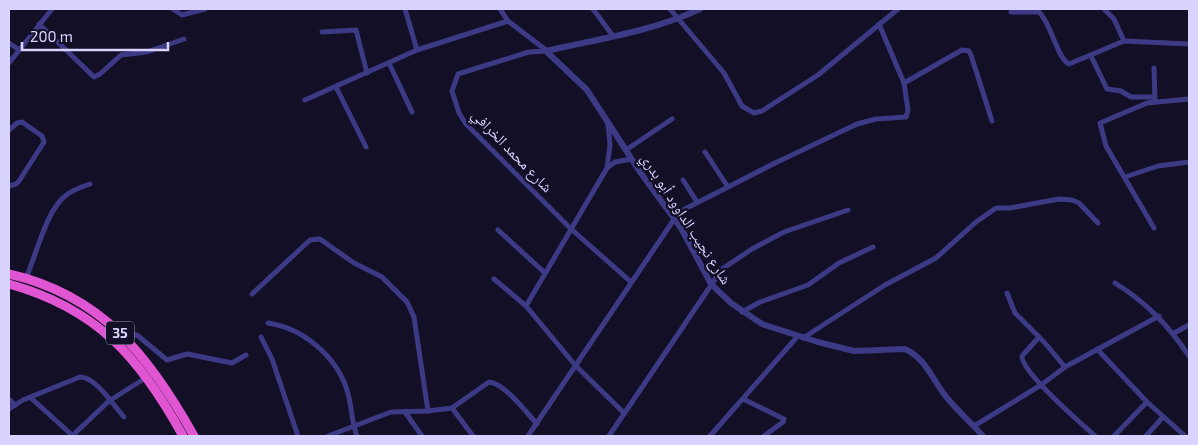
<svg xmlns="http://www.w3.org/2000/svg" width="1198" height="445" viewBox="0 0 1198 445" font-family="'Exo 2','Noto Naskh Arabic',sans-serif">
<rect width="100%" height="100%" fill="#130f26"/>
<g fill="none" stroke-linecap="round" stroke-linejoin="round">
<g stroke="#3d3a85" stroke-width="5">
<polyline points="173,9 182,15 205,9"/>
<polyline points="405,9 417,50"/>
<polyline points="500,9 508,21 546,50"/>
<polyline points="593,9 613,36"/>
<polyline points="670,9 724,73 742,106 754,113 762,111 818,75 898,9"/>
<polyline points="1104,9 1114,19 1124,41"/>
<path d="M1011 12H1039C1052 25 1057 58 1069 64L1124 41 1189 44"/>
<polyline points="39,24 94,77 100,74 121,55 147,52 184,39"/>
<polyline points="879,24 904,83"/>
<polyline points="322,32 356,30 367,73"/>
<polyline points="9,43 18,49"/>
<polyline points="546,51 529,52 458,74 452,91 459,113 466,124 570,228 631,282"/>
<polyline points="1091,56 1107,89 1121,91 1131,97 1155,97"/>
<polyline points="9,63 52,9"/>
<polyline points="389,63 412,112"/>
<polyline points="1154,68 1155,101"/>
<polyline points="336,87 366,147"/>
<polyline points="305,100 417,50 508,21"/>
<polyline points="9,130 17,123 22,122 42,136 44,142 19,181 16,184 9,186"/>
<polyline points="626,150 672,119"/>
<polyline points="705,152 728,187"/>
<polyline points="607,168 615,162 632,159"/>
<polyline points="1125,177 1158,166 1189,162"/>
<polyline points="683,180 697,202"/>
<polyline points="1154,228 1106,146 1100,123 1147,103 1189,99"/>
<polyline points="498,230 545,273"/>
<path d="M26 278C36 256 46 211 65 196 72 190 81 187 90 184"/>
<polyline points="494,279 526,306 575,365 624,413"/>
<path d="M1115 283C1147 303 1168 325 1189 356"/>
<polyline points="1007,293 1015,313 1044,342 1065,367"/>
<polyline points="252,294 310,240 320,239 354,263 382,277 407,302 414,317 428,411"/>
<polyline points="526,306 607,168 610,145 608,124"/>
<polyline points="742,312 760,302 808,285 839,263 873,247"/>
<path d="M268 323C303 328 336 356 347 390 352 405 351 421 357 436"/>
<polyline points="1174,333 1189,325"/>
<polyline points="122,334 137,335 167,360 187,354 232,363 246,355"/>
<polyline points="261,337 272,359 298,436"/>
<path d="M1039 337 1022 356C1021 372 1082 424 1095 436"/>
<polyline points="803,338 885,285 936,258 976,222 996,208 1010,208 1059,199 1072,200 1079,203 1098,223"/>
<polyline points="1097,349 1147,402 1185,436"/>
<polyline points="31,398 73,436"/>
<polyline points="9,399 15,405"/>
<polyline points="743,399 784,419 783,422 764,436"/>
<polyline points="452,408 473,436"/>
<path d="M9 409 23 400 80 377C96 377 113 405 124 417"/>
<polyline points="405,412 422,436"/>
<polyline points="974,426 1041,385 1065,367 1159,316"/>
<polyline points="72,436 109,401 147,377"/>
<path d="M328 436 391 412 428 411 452 408 489 382C504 383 527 413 537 424"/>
<polyline points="528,436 679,212 773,164 857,124 876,119 906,117 908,110 904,83 962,50 969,51 971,55 992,121"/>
<polyline points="609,436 722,269 752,249 784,232 848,210"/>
<polyline points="710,436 797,337"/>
<polyline points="1114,436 1147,402"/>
<polyline points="1146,436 1163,417"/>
</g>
<g stroke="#3d3a85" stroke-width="6">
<path d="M546 51 587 90 640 172 681 228 711 284 731 303 762 324 818 342 854 351 905 349C927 359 933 382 948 399 959 412 972 424 983 436"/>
<path d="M546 51C598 39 651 32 700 9"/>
</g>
<g stroke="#e055d1" stroke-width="9">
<path d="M9 274C102 295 150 357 194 436"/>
<path d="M9 284C98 309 140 358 183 436"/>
</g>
</g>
<g text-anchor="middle" stroke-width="5" stroke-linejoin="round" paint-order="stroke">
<rect fill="#130f26" stroke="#9e99be" stroke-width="1" x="106" y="321.5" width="28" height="23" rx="4"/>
<g font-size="14" font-weight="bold" fill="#d9d4ff">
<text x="120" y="338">35</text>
</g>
<g font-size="15" fill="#d9d4ff" stroke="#130f26">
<text transform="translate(512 151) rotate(46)" y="5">شارع محمد الخرافي</text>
<text transform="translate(686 219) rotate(57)" y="5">شارع نجيب الداوود أبو بدري</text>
</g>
</g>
<rect width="1198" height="445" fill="none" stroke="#d9d4ff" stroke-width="20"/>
<path d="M22 42v8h146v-8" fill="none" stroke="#d9d4ff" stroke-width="2.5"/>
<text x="30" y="42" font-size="15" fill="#d9d4ff" stroke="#130f26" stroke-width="4" paint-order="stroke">200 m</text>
</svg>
